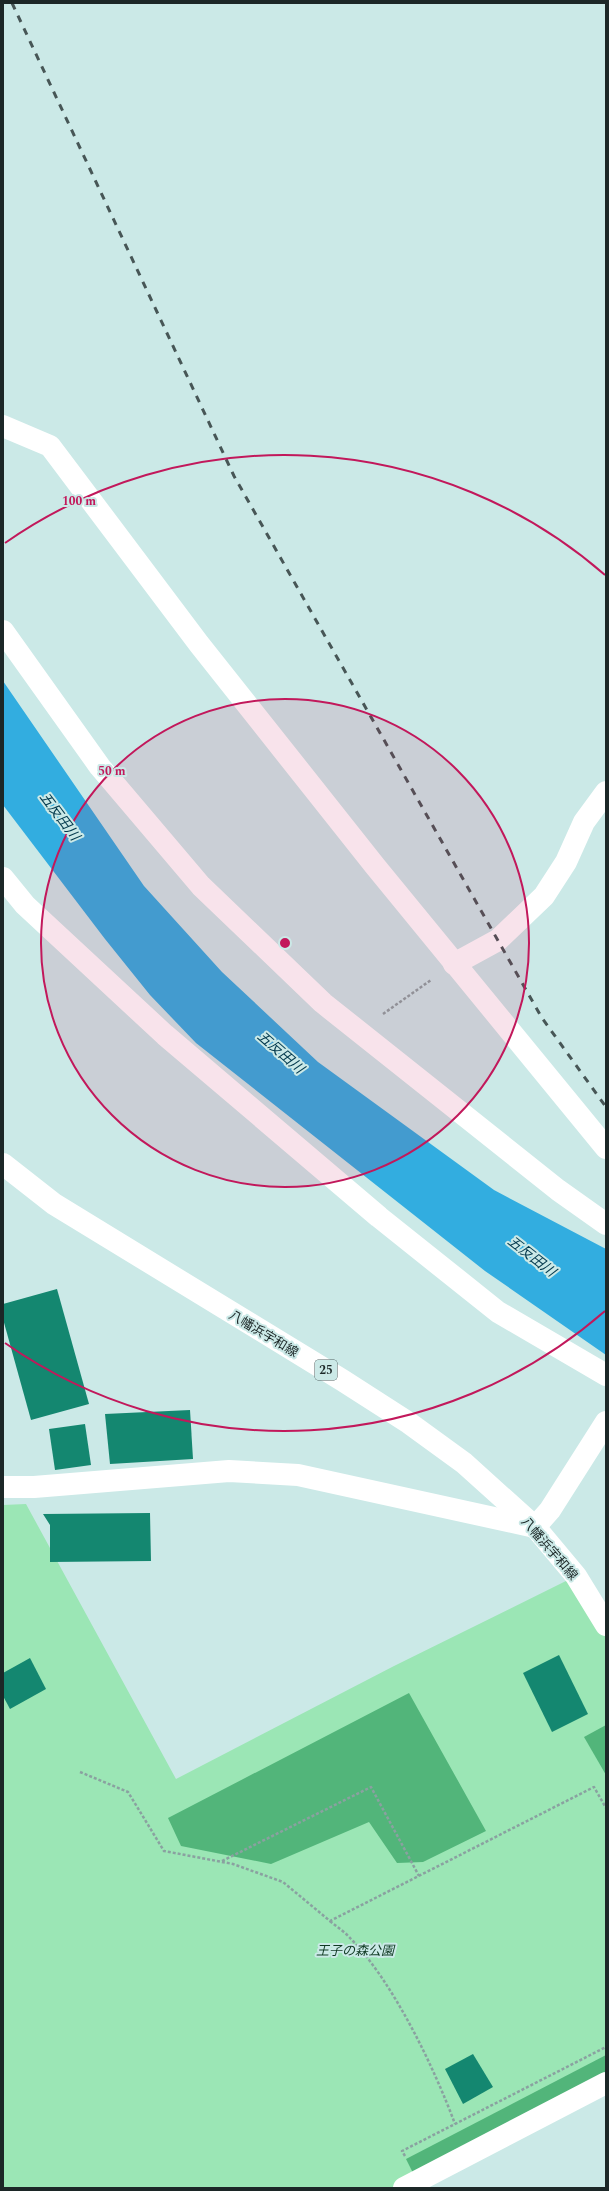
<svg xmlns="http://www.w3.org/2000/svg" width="609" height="2191" viewBox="0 0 609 2191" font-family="Spectral,'Noto Sans JP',serif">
<rect width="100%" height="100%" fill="#cbe9e7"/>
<polygon fill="#9be6b5" points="26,1504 176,1779 394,1666 576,1576 606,1630 606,2084 407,2188 3,2188 3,1505"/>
<g fill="#52b57a">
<polygon points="409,1693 486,1831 423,1862 397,1863 369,1822 271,1864 181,1846 168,1818"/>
<polygon points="606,1725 606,1775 584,1737"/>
<polygon points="606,2055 606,2083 417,2181 406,2159"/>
</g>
<polygon fill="#32ade0" points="3,681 144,886 222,972 318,1062 494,1190 606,1249 606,1355 485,1271 196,1043 150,995 105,939 3,805"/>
<g fill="#148770">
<polygon points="57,1289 89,1404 31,1420 3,1319 3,1304"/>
<polygon points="190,1410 193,1459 110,1464 105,1414"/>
<polygon points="85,1424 91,1465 55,1470 49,1429"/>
<polygon points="150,1513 151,1561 50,1562 50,1525 43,1514"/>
<polygon points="559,1655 588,1714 552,1732 523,1673"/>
<polygon points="30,1658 46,1689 10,1709 3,1696 3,1673"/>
<polygon points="473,2054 493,2087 463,2104 445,2069"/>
</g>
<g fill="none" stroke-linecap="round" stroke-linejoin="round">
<g stroke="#8aa1a0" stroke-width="2.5" stroke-dasharray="3 2" stroke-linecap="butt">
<polyline points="383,1014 431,980"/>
<polyline points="80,1772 128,1792 164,1851 233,1864 283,1882 330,1921 594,1787 606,1808"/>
<polyline points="222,1861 371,1787 419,1876"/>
<path d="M330 1921C337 1927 345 1932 351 1939 393 1982 434 2067 455 2124"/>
<polyline points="405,2156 402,2151 606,2047"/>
</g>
<g stroke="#fff" stroke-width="22">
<polyline points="3,426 50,446 199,644 375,866 606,1148"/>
<polyline points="3,631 100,767 201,886 323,1003 558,1190 606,1224"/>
<polyline points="3,878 25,905 165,1035 379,1217 498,1312 606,1375"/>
<polyline points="454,964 498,940 544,896 566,862 584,822 606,792"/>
<polyline points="3,1487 34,1487 229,1471 298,1475 535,1527 550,1510 606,1422"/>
<polyline points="404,2188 606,2083"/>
</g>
<polyline stroke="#fff" stroke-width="22" points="3,1164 54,1204 342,1380 409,1423 464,1463 535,1527 576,1576 606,1625"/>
<polyline stroke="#475656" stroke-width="3" stroke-dasharray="7 7" stroke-linecap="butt" points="12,3 234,476 542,1018 606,1107"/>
</g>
<circle cx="285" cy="943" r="244" fill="#c2185b" fill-opacity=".12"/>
<g fill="none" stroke="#c2185b" stroke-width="2">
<circle cx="285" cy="943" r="244"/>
<path d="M605 1311A488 488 0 0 1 5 1343M5 543A488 488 0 0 1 605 575"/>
</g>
<g text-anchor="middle" stroke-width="4" stroke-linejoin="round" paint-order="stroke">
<rect fill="#cbe9e7" stroke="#506161" stroke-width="1" x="315" y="1360" width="22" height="20" rx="3"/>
<g font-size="12" font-weight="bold" fill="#1c2727">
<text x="326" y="1374">25</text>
</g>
<g font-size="13" fill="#1c2727" stroke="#cbe9e7">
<text transform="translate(264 1333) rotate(31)" y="5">八幡浜宇和線</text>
<text transform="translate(550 1548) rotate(49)" y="5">八幡浜宇和線</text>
</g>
<g font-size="13" font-style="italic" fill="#0f3922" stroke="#cbe9e7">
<text x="355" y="1955">王子の森公園</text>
</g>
<g font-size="14" font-style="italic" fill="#02384c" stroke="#cbe9e7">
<text transform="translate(60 816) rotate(53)" y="5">五反田川</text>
<text transform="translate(281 1052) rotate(41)" y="5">五反田川</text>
<text transform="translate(532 1256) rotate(38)" y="5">五反田川</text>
</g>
</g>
<circle cx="285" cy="943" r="6" fill="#c2185b" stroke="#cbe9e7" stroke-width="2"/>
<g font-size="12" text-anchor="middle" font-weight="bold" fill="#c2185b" stroke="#cbe9e7" stroke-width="4" stroke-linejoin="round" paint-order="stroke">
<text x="79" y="505">100 m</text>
<text x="112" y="775">50 m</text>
</g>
<rect width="609" height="2191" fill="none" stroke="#1c2727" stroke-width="8"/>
</svg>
